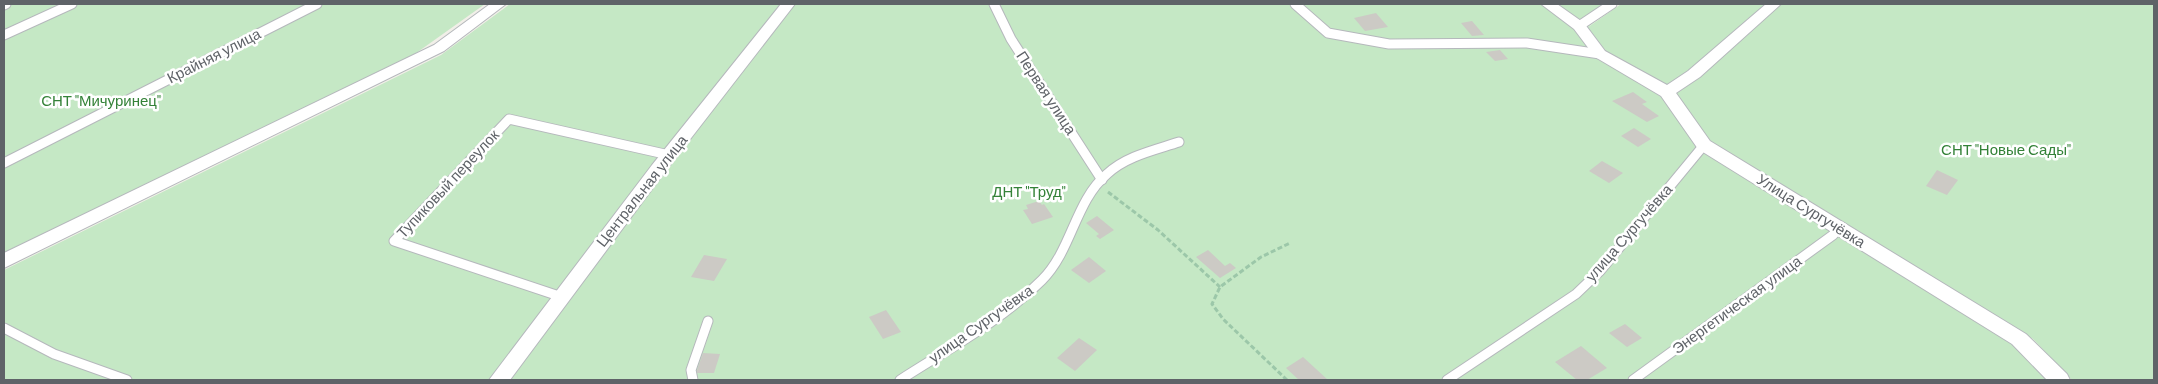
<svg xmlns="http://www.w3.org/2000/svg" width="2158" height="384" viewBox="0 0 2158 384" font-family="Barlow,sans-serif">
<rect width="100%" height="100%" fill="#f1efe8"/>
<g fill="#c5e8c5">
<polygon points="4,4 485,4 412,56 4,256"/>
<polygon points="510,4 1618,4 1584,30 1621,4 2154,4 2154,380 2072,380 2033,339 1851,227 1718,150 1685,109 1716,150 2011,336 2054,380 4,380 4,270 441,55"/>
</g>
<g fill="#cccac5">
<polygon points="1376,13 1388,27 1365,31 1354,18"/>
<polygon points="1472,21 1484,35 1472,36 1461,23"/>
<polygon points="1500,50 1508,59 1495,61 1486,52"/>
<polygon points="1633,92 1647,102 1642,104 1659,116 1647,122 1612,101"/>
<polygon points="1634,128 1651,139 1638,147 1621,136"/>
<polygon points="1602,161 1623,173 1609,183 1589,171"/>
<polygon points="1937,170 1958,180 1947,195 1926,186"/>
<polygon points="1039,201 1042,205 1044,204 1053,217 1032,224 1023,210 1028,209 1026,205"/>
<polygon points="1097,216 1114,230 1100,239 1096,236 1099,234 1086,223"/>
<polygon points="1208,250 1225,266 1230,263 1236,268 1220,278 1196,257"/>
<polygon points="704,255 727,259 714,281 691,277"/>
<polygon points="1089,257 1106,271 1089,283 1071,270"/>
<polygon points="886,310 901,332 883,339 869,317"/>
<polygon points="1625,324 1642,338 1627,347 1609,333"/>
<polygon points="1079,338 1097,350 1075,371 1057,358"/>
<polygon points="1581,346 1607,368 1587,380 1577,380 1555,362"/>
<polygon points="703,353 720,354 714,373 696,373"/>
<polygon points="1303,357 1328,380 1299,380 1286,368"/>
</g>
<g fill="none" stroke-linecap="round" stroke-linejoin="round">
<g stroke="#b5b8bc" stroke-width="11">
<g id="service">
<polyline points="994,4 1011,39 1102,180"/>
<polyline points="1295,4 1328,33 1389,44 1527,43 1600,54"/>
<polyline points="4,5 6,4"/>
<polyline points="1579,26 1612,4"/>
<polyline points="4,35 72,4"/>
<polyline points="4,163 317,4"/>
<polyline points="562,297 394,241 509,119 669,155"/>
<polyline points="4,328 54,354 127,380"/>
<polyline points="693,380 691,370 708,321"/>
<path d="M900 380C948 349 1001 321 1042 280 1072 250 1075 201 1107 174 1126 156 1155 150 1179 142"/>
<polyline points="1447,380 1576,294 1600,271 1704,145"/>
<polyline points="1633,380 1833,235 1839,228"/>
</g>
</g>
<g stroke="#b5b8bc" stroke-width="2">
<g id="minor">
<polygon points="490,4 506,4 444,51 4,268 4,253 434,45"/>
<polygon points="781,4 795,4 664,173 510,380 489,380 652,165"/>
<polygon points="1541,4 1557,4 1584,23 1605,51 1667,85 1688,71 1766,4 1781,4 1700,77 1676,93 1710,141 2026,334 2067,374 2070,380 2047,380 2012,344 1698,149 1661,96 1595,57 1574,29"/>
</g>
</g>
<g stroke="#9cc7a9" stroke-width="3" stroke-dasharray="5 2.5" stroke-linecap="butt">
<polyline points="1108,192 1158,230 1220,287"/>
<polyline points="1287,380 1223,319 1212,304 1220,287 1261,257 1290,243"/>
</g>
<use href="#service" stroke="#fff" stroke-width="9"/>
<use href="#minor" fill="#fff" fill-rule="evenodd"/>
</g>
<g text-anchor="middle" stroke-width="5" stroke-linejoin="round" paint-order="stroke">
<g font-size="15" fill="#5f6368" stroke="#fff">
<text transform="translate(214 56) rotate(-27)" y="5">Крайняя улица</text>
<text transform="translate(1046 93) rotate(57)" y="5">Первая улица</text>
<text transform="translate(448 184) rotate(-47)" y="5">Тупиковый переулок</text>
<text transform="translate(642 191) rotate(-52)" y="5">Центральная улица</text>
<text transform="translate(1811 211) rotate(32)" y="5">Улица Сургучёвка</text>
<text transform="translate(1629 233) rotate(-49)" y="5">улица Сургучёвка</text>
<text transform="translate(1737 305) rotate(-36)" y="5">Энергетическая улица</text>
<text transform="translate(981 324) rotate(-35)" y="5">улица Сургучёвка</text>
</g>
<g font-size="15" fill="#348238" stroke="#fff">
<text x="101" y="106">СНТ "Мичуринец"</text>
<text x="2006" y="155">СНТ "Новые Сады"</text>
<text x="1029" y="197">ДНТ "Труд"</text>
</g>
</g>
<rect width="2158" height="384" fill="none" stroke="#5f6368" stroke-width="10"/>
</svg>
